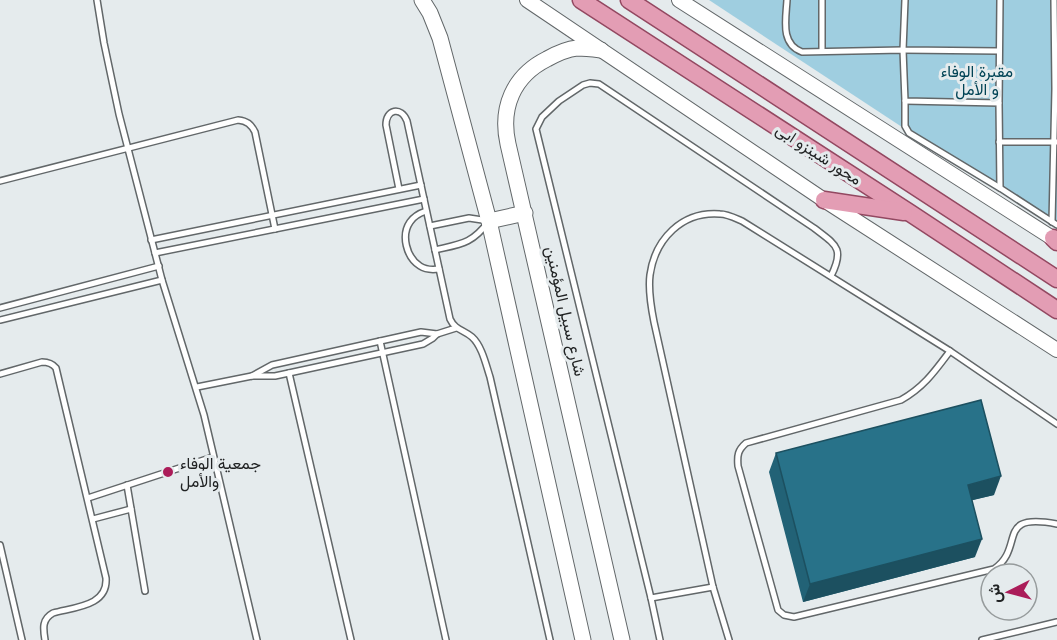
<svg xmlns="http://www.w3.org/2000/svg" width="1057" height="640" viewBox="0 0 1057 640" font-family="Arial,Vazirmatn,sans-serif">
<rect width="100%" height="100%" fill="#e5ebed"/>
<polygon fill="#9fcee0" points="709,0 1057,0 1057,229"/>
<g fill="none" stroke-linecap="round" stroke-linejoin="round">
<g stroke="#626769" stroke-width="8">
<g id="service">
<polyline points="97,0 104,43 119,114 162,280 204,415 257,640"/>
<path d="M787 0C786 19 780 44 802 52L903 50 905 101 999 103 1000 188 1057 225"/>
<polyline points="905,0 903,50 999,51"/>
<polyline points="822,51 822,0"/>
<polyline points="905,101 905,126 909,133 1000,188"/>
<polyline points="999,103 1000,0"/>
<polyline points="999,142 1057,142"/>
<path d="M0 181 238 120C247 121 251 124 255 132L275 229"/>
<path d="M399 189 386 125C386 109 401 106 407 121L450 319C455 330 464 330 472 337 482 346 486 365 490 377L550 640"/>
<path d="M426 211C420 213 414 216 410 222 401 235 406 257 420 266 426 270 432 270 439 269"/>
<polyline points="1052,222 1055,89 1054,0"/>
<path d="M430 226 469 218 489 221C472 244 461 244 435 250"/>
<polyline points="151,240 421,185"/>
<polyline points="155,253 424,199"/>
<polyline points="0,308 159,266"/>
<polyline points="0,320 162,280"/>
<polyline points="380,341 446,640"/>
<path d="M950 351C935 371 924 387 901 400L746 443C738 450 737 455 738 466L778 610 784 615 794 617 994 569C1026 547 994 512 1057 524"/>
<polyline points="289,373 351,640"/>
<path d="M0 374 42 362C48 362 52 363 56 368L106 578C108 606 75 607 53 613 42 619 43 628 45 640"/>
<polyline points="252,376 272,365 421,332 437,334"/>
<polyline points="197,387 252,376 275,376 423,344 433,338 437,334 456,328"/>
<polyline points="127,485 145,591"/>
<polyline points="88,498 213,457"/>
<polyline points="93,519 131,509"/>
<polyline points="0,545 22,640"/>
<path d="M713 587 651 598 536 129 542 117 559 101 583 85 590 83 599 84 814 228C836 245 845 248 831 276"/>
<polyline points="651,598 660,640"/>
<path d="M729 640 713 587 654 322C651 307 648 291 650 275 655 239 682 211 720 214 727 214 735 218 742 221L950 351 1057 424"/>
<polyline points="982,640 1057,622"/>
</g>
</g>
<g stroke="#626769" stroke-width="16">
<g id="tertiary">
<polyline points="527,0 824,200 1057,350"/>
<polyline points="679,0 1057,241"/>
</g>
</g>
<g stroke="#626769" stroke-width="17">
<g id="secondary">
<polyline points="422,0 430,13 440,38 489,221 583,640"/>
<path d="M601 50C593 49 585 48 577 48 567 49 556 54 547 59 513 76 500 108 508 144L622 640"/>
<polyline points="489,221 525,213"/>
</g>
</g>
<g stroke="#934861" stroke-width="19">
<g id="primary">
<polyline points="581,0 910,213 1057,310"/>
<polyline points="629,0 1057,279"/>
<polyline points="824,200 904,212"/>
<polyline points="1053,238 1057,242"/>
</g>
</g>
<use href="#service" stroke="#fff" stroke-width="5"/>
<use href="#tertiary" stroke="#fff" stroke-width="14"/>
<use href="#secondary" stroke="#fff" stroke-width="15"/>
<use href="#primary" stroke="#e39db4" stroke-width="16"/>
</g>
<polygon fill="#226276" points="776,453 994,495 972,500 975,557 803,602 769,472"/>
<g fill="#1c5060">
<polygon points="1001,476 994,495 961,503 968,485"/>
<polygon points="982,539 975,557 803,602 810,584"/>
</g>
<polygon fill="#287289" stroke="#1c5060" stroke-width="1.5" points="981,400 1001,476 968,485 982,539 810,584 776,453"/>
<circle fill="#ab1c59" stroke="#e5ebed" stroke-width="2" cx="168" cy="472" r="6"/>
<g text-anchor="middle" stroke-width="6" stroke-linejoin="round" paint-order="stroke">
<g font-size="16" fill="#004355" stroke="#e5ebed">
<text x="977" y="77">مقبرة الوفاء<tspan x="977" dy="18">و الأمل</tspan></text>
</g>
<g font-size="16" fill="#202223" stroke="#e5ebed">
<text transform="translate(819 154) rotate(33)" y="6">محور شينزو ابى</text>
<text transform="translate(566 311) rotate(77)" y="6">شارع سبيل المؤمنين</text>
</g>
<g font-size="16" fill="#202223" stroke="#e5ebed" text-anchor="start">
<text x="180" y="469">جمعية الوفاء<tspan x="180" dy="18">والأمل</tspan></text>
</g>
</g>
<g transform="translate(1009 592) rotate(264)"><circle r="28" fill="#e5ebed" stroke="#969b9c" stroke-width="1.5"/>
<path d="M0-4.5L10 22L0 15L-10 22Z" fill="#ab1c59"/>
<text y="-9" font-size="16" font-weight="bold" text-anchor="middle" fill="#202223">ش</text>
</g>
</svg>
